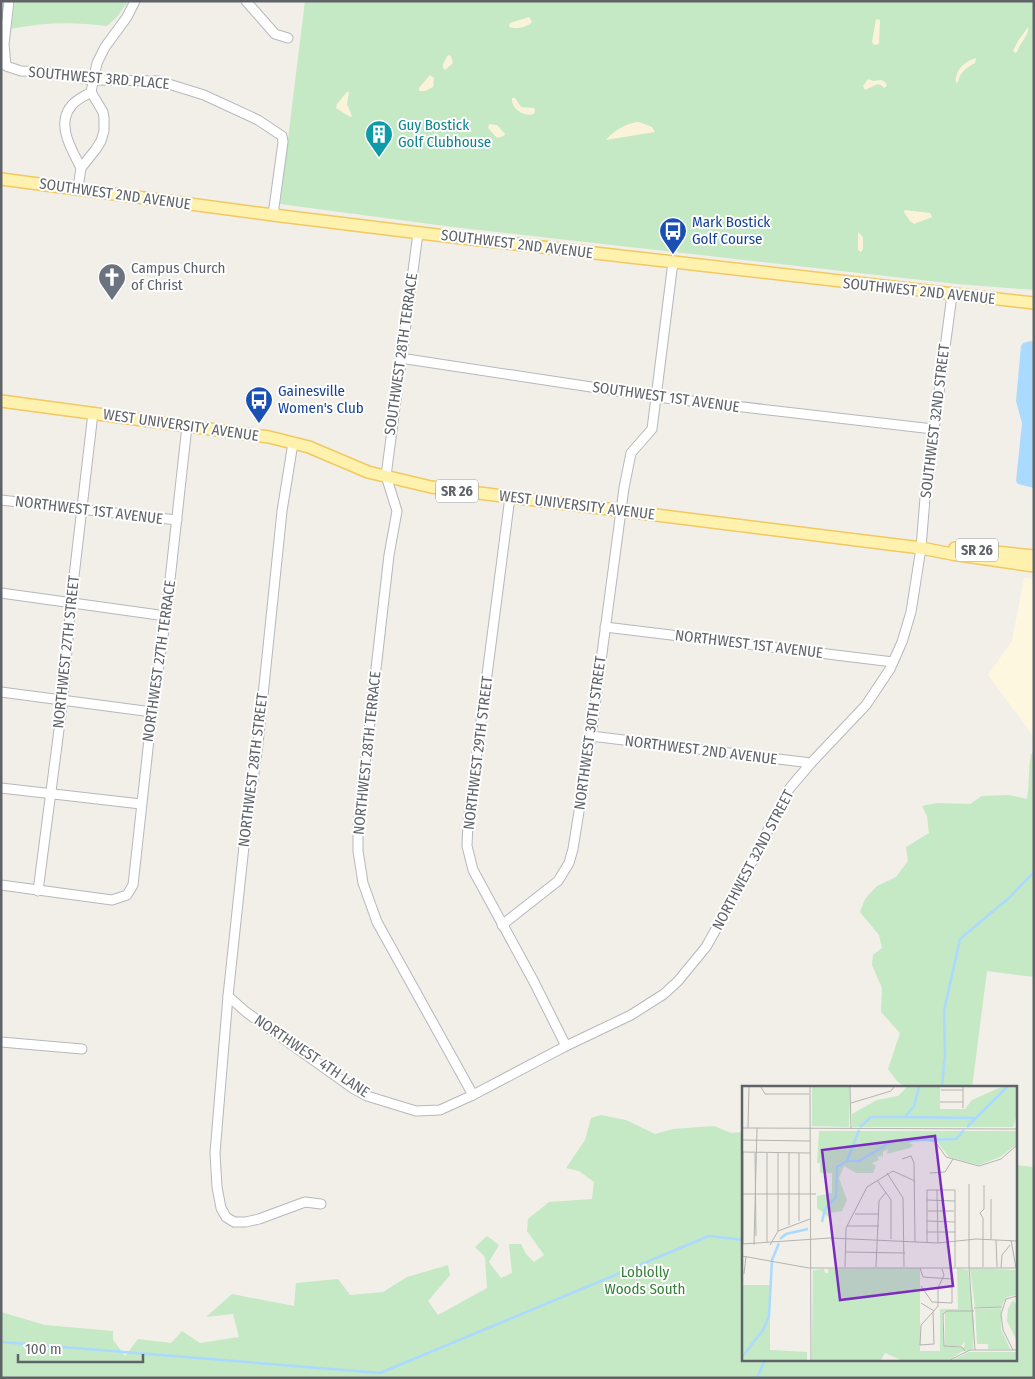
<svg xmlns="http://www.w3.org/2000/svg" width="1035" height="1379" viewBox="0 0 1035 1379" font-family="'Fira Sans Condensed',sans-serif">
<rect width="100%" height="100%" fill="#f1efe8"/>
<polygon fill="#fef7e0" points="1024,578 1034,579 1034,737 988,675 1012,641"/>
<g fill="#c5e8c5">
<path d="M15 1H128L117 17 107 26C72 22 46 22 11 29Z"/>
<polygon points="305,1 1034,1 1034,290 957,284 453,227 280,204"/>
<path d="M1034 752V977L987 971 972 1088H907L897 1081 888 1069 900 1033 881 1012 882 988 872 965 873 955 882 948 879 935 860 912 865 899 877 886 896 877 908 861 906 847 929 833 927 816 922 806 937 803 970 804 982 796 1009 795 1027 799C1030 784 1028 769 1031 754Z"/>
<polygon points="601,1115 626,1120 655,1134 673,1129 714,1126 731,1133 744,1132 744,1360 1016,1360 1016,1165 1034,1167 1034,1378 1,1378 1,1312 45,1325 113,1331 113,1340 125,1356 138,1339 171,1343 182,1331 200,1343 239,1337 233,1314 206,1317 232,1294 294,1306 296,1283 338,1279 350,1295 383,1292 407,1277 448,1265 450,1275 428,1301 438,1315 487,1288 485,1257 475,1247 487,1236 499,1245 489,1262 501,1278 512,1273 509,1244 521,1244 526,1254 534,1262 544,1255 527,1231 528,1219 549,1202 592,1199 594,1182 579,1171 566,1168 585,1140 591,1118"/>
</g>
<g fill="#fbf3d9">
<path d="M529 17 532 22C528 27 515 30 509 27L510 23Z"/>
<polygon points="876,19 880,20 879,44 874,45 872,42"/>
<path d="M1028 27C1030 34 1019 44 1017 52L1015 53 1013 51 1018 41Z"/>
<polygon points="448,55 451,56 453,63 445,70 443,68 443,64"/>
<path d="M976 58 975 63C966 68 960 72 958 82L956 83C954 71 965 61 976 58Z"/>
<polygon points="430,75 434,78 433,87 425,91 419,91 419,88"/>
<polygon points="868,79 873,81 881,80 885,82 887,86 884,88 881,85 878,84 865,90 863,86"/>
<polygon points="347,92 349,92 347,104 352,116 350,117 336,108 337,104"/>
<path d="M512 98H515L521 107 534 108 535 110 534 114C524 117 511 109 512 98Z"/>
<path d="M639 122 652 127 655 132 606 140C612 132 628 122 639 122Z"/>
<polygon points="489,124 497,125 505,134 504,136 497,138 488,128"/>
<polygon points="905,210 930,213 932,217 914,224 910,221 904,212"/>
<polygon points="858,232 863,237 863,249 861,252 858,250"/>
</g>
<polygon fill="#aadaff" points="1031,341 1034,342 1034,488 1018,484 1016,481 1022,423 1016,401 1021,346 1023,343"/>
<g fill="none" stroke-linecap="round" stroke-linejoin="round">
<g stroke="#aadaff" stroke-width="2.5">
<polyline points="942,1088 945,1053 944,1011 960,939 1010,897 1034,872"/>
<polyline points="1,1342 380,1373 709,1236 744,1240"/>
<polyline points="757,1378 765,1360"/>
</g>
<g stroke="#b5b8bc" stroke-width="11">
<g id="minor">
<polyline points="9,1 4,44 6,66 21,71 48,72 94,80 159,81 204,95 258,120 282,136 283,142 273,215"/>
<polyline points="246,1 275,34 288,38"/>
<path d="M81 168C72 150 55 124 72 105 77 99 85 96 91 92"/>
<polyline points="78,188 81,168 96,149 101,141 104,131 104,118 103,112 91,92 97,63 105,47 127,17 135,1"/>
<polyline points="418,233 386,476 397,511 389,555 358,826 358,851 363,883 377,922 473,1095"/>
<polyline points="400,358 657,397 933,429"/>
<polyline points="293,443 282,511 258,744 244,846 228,996 215,1153 217,1187 221,1208 226,1217 234,1222 246,1222 259,1219 305,1202 321,1204"/>
<polyline points="510,497 468,822 467,846 473,870 534,982 566,1046"/>
<polyline points="1,500 177,520"/>
<polyline points="1,593 166,616"/>
<polyline points="605,627 893,662"/>
<polyline points="1,692 152,712"/>
<polyline points="591,736 811,763"/>
<polyline points="1,788 141,804"/>
<polyline points="1,885 112,900 127,895 133,885 152,712 166,616 187,426"/>
<polyline points="38,891 63,699 71,602 93,413"/>
<polyline points="502,925 558,881 569,863 573,849 591,736 624,488 631,453 652,429 673,262"/>
<polyline points="228,996 246,1012 354,1089 367,1096 416,1111 440,1110 473,1095 566,1046 631,1015 664,994 678,981 706,947 734,897 789,789 811,763 866,705 890,669 902,642 911,612 921,548 925,498 952,295"/>
<polyline points="1,1042 82,1049"/>
</g>
</g>
<g stroke="#f2c960" stroke-width="14">
<g id="major">
<polyline points="1,179 273,215 445,236 1034,303"/>
<polyline points="1,401 269,437 309,447 368,472 431,487 921,548 952,554 1034,566"/>
<polyline points="955,548 1034,556"/>
</g>
</g>
<use href="#minor" stroke="#fff" stroke-width="9"/>
<use href="#major" stroke="#fff2af" stroke-width="11"/>
</g>
<defs>
<g id="building-pin" transform="scale(1.4375)"><path d="M0 17L-7.5 6A9.5 9.5 0 1 1 7.5 6Z" fill="#0f9aa8" stroke="#fff"/><path d="M-4-6H4V6H1V3H-1V6H-4ZM-2.5-4.3h1.7v1.8h-1.7ZM.8-4.3h1.7v1.8H.8ZM-2.5-1h1.7V.8h-1.7ZM.8-1h1.7V.8H.8Z" fill="#fff"/></g>
<g id="bus-pin" transform="scale(1.4375)"><path d="M0 17L-7.5 6A9.5 9.5 0 1 1 7.5 6Z" fill="#1a4fb4" stroke="#fff"/><path d="M-5-6H5V4H4V6H2V4H-2V6H-4V4H-5ZM-3.5-4V0h7V-4ZM-3.5 1.2v1.5H-2V1.2ZM2 1.2v1.5H3.5V1.2Z" fill="#fff"/></g>
<g id="church-pin" transform="scale(1.4375)"><path d="M0 17L-7.5 6A9.5 9.5 0 1 1 7.5 6Z" fill="#6b7280" stroke="#fff"/><path d="M-1.2-6h2.4v3.5h3.3v2.4h-3.3V6h-2.4V-.1h-3.3v-2.4h3.3Z" fill="#fff"/></g>
</defs>
<g fill-rule="evenodd">
<use href="#building-pin" x="379" y="134"/>
<use href="#bus-pin" x="673" y="231"/>
<use href="#church-pin" x="112" y="277"/>
<use href="#bus-pin" x="259" y="400"/>
</g>
<g text-anchor="middle" stroke-width="4" stroke-linejoin="round" paint-order="stroke">
<g fill="#fff" stroke="#8f9295" stroke-width="1">
<rect x="436" y="479.5" width="42" height="23" rx="4"/>
<rect x="956" y="538.5" width="42" height="23" rx="4"/>
</g>
<g font-size="14" font-weight="bold" fill="#5f6368">
<text x="457" y="496">SR 26</text>
<text x="977" y="555">SR 26</text>
</g>
<g font-size="15" fill="#5f6368" stroke="#fff">
<text transform="translate(99 78) rotate(5)" y="5">SOUTHWEST 3RD PLACE</text>
<text transform="translate(115 194) rotate(8)" y="5">SOUTHWEST 2ND AVENUE</text>
<text transform="translate(517 244) rotate(7)" y="5">SOUTHWEST 2ND AVENUE</text>
<text transform="translate(919 291) rotate(6)" y="5">SOUTHWEST 2ND AVENUE</text>
<text transform="translate(401 354) rotate(-82)" y="5">SOUTHWEST 28TH TERRACE</text>
<text transform="translate(666 397) rotate(8)" y="5">SOUTHWEST 1ST AVENUE</text>
<text transform="translate(935 421) rotate(-83)" y="5">SOUTHWEST 32ND STREET</text>
<text transform="translate(181 425) rotate(8)" y="5">WEST UNIVERSITY AVENUE</text>
<text transform="translate(577 505) rotate(7)" y="5">WEST UNIVERSITY AVENUE</text>
<text transform="translate(89 510) rotate(7)" y="5">NORTHWEST 1ST AVENUE</text>
<text transform="translate(749 644) rotate(7)" y="5">NORTHWEST 1ST AVENUE</text>
<text transform="translate(66 652) rotate(-84)" y="5">NORTHWEST 27TH STREET</text>
<text transform="translate(159 661) rotate(-82)" y="5">NORTHWEST 27TH TERRACE</text>
<text transform="translate(590 733) rotate(-82)" y="5">NORTHWEST 30TH STREET</text>
<text transform="translate(701 750) rotate(7)" y="5">NORTHWEST 2ND AVENUE</text>
<text transform="translate(367 753) rotate(-84)" y="5">NORTHWEST 28TH TERRACE</text>
<text transform="translate(478 753) rotate(-83)" y="5">NORTHWEST 29TH STREET</text>
<text transform="translate(253 770) rotate(-83)" y="5">NORTHWEST 28TH STREET</text>
<text transform="translate(753 860) rotate(-62)" y="5">NORTHWEST 32ND STREET</text>
<text transform="translate(312 1056) rotate(34)" y="5">NORTHWEST 4TH LANE</text>
</g>
<g font-size="15" fill="#0d838f" stroke="#fff" text-anchor="start">
<text x="398" y="130">Guy Bostick<tspan x="398" dy="17">Golf Clubhouse</tspan></text>
</g>
<g font-size="15" fill="#164399" stroke="#fff" text-anchor="start">
<text x="692" y="227">Mark Bostick<tspan x="692" dy="17">Golf Course</tspan></text>
<text x="278" y="396">Gainesville<tspan x="278" dy="17">Women's Club</tspan></text>
</g>
<g font-size="15" fill="#5b616d" stroke="#fff" text-anchor="start">
<text x="131" y="273">Campus Church<tspan x="131" dy="17">of Christ</tspan></text>
</g>
<g font-size="15" fill="#348238" stroke="#fff">
<text x="645" y="1277">Loblolly<tspan x="645" dy="17">Woods South</tspan></text>
</g>
</g>
<g transform="translate(742 1086)">
<rect width="275" height="275" fill="#f1efe8"/>
<path d="M70 1H108L107 41 70 40ZM165 1H198V23H223L230 14 259 1H275V29L271 41H110V28L135 14 156 10ZM77 45H275V58L258 71 237 79 207 71 196 57 179 54 167 57 171 59 168 62 145 68 146 63 141 66V72L139 68V71L135 70 137 74 130 77 134 80 131 87H114L102 80 97 92 105 114 100 125 88 127V132L75 122V110L90 107V87H78V77H75ZM178 182V265H198V223H216L215 182 226 184 232 236 231 263 219 266 207 274H159L143 267 139 274H70L71 184 82 183 83 187H86V183ZM203 225V260H219L223 255 222 262 202 260 200 229ZM228 182 275 184V209L265 211 259 221H233ZM0 199H28V264L65 266V274H0ZM271 214 275 220V255L265 235 266 223ZM259 222V243L268 263H246V258H235L233 223ZM227 266H275V274H211Z" fill="#c5e8c5" fill-rule="evenodd"/>
<path fill="none" stroke="#aadaff" stroke-width="2.5" d="M164 31 233 32M118 41 129 31H163L172 20 177 1M225 41 265 1M105 75H117L151 55 214 53 222 44M80 136 83 123 94 111 95 81 105 75 117 44M38 153 44 148 66 143M0 271 21 244 27 230 30 174 37 157"/>
<path fill="none" stroke="#b3b3b1" stroke-width="1" d="M19 1 23 8H67M68 1 69 274M108 1 109 43M199 4H221M198 16H221M109 17 149 5 152 1M221 22V1M0 42 275 43M6 42 7 1M0 54 68 55M195 58 204 71 237 80 259 73 275 59M0 66 68 67M1 66V158M13 67 14 150M36 67V145M47 67V139M57 67V135M160 73 169 70 172 77 173 156M145 87 161 112 162 181M188 87 203 86 211 73M135 94 149 114V153M227 98V181L233 264M195 104 196 157M1 108H74M185 114 213 115M186 125H212M113 128H137M185 135 213 136M105 140H137M185 146H213M249 153V113M254 154 255 181M269 154 274 182M25 156V67M185 156V104H213V181M0 158 88 152 196 157 234 153 275 155M12 159 15 42M28 159 36 145 68 133M103 166 163 167M0 170 67 182H275M103 181 104 142 125 101 151 85 173 95M134 181 137 115 144 106M241 181V132L238 127 242 123V99M178 182 181 191 210 193V217L190 216 179 200M259 182 260 169 268 159M2 188 4 170M179 217 192 225M232 222 260 221M191 226 179 239 178 259 192 258 191 226 196 220V202L202 189 200 183M271 264 261 244 259 228 264 213 275 210M223 265 220 261 202 260 201 228 205 225H232M208 274 228 264H275"/>
<path fill="#7b2cbf" fill-opacity="0.15" stroke="#7b2cbf" stroke-width="2.5" d="M193 50 211 200 98 214 80 64Z"/>
<rect width="275" height="275" fill="none" stroke="#5f6368" stroke-width="2.5"/>
</g>
<rect width="1035" height="1379" fill="none" stroke="#5f6368" stroke-width="5"/>
<path d="M18 1354v8h125v-8" fill="none" stroke="#5f6368" stroke-width="2.5"/>
<text x="25" y="1354" font-size="15" fill="#5f6368" stroke="#ffffff" stroke-width="4" paint-order="stroke">100 m</text>
</svg>
